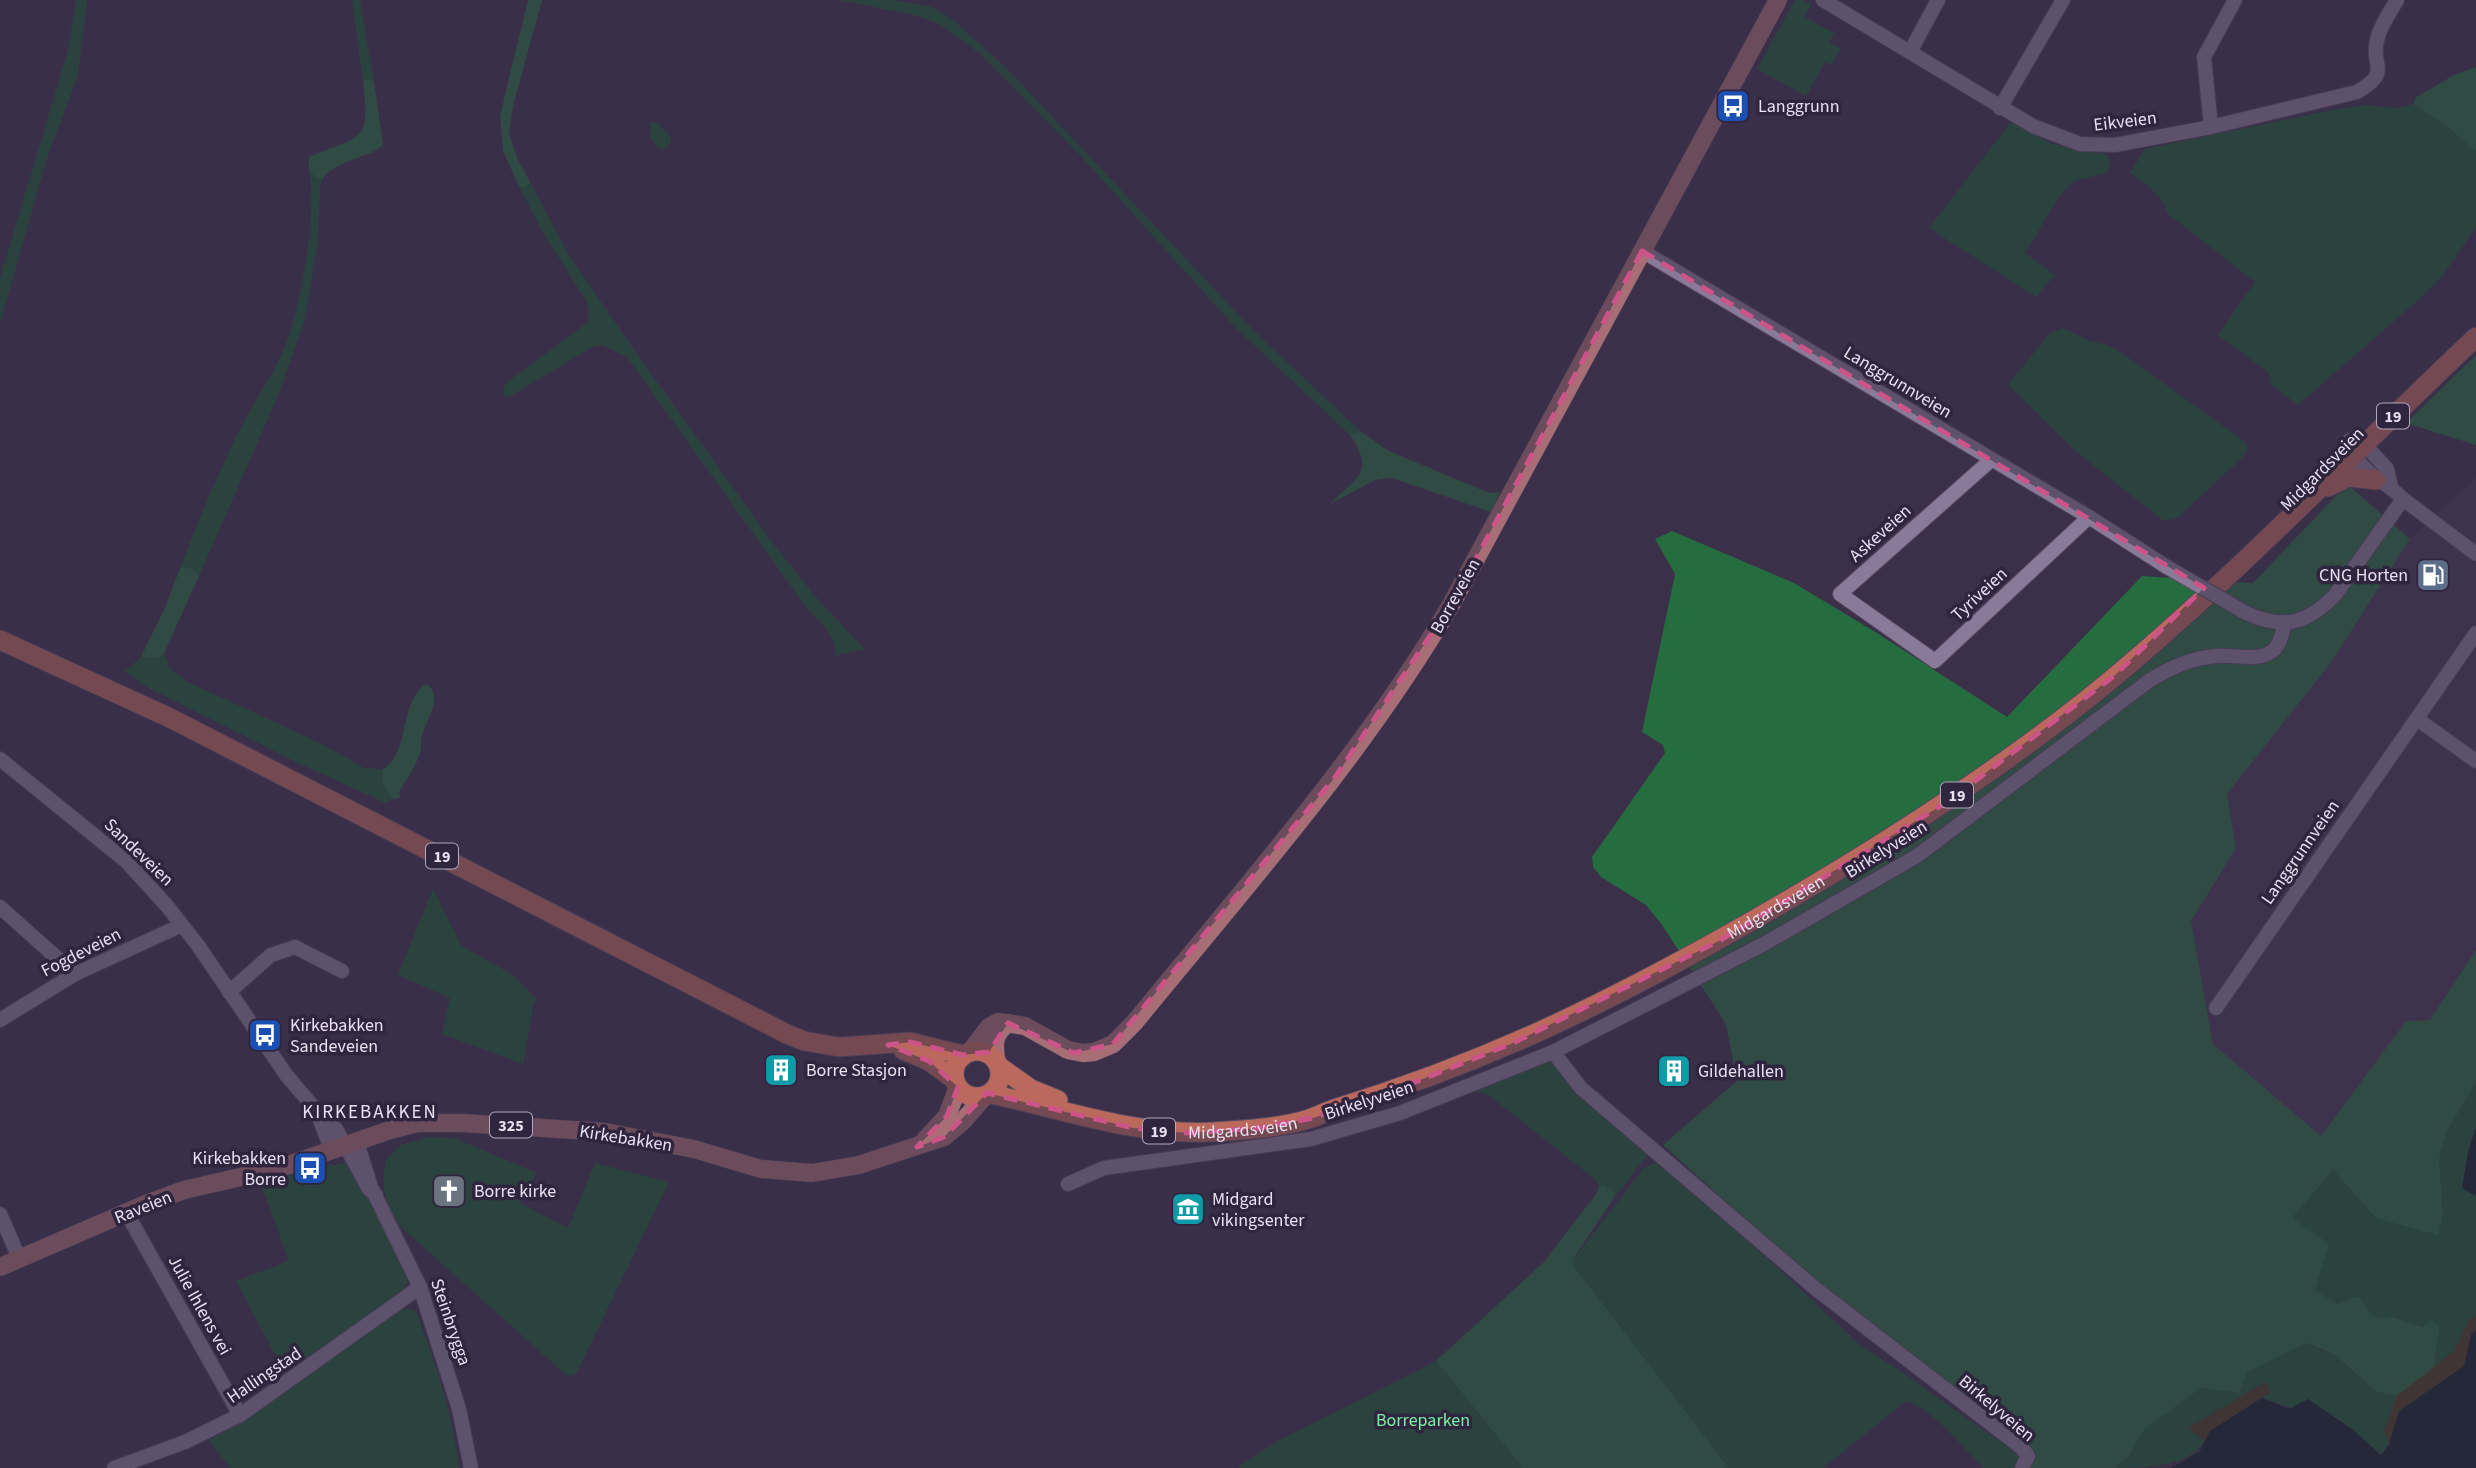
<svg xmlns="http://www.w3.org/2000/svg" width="2476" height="1468" viewBox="0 0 2476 1468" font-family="'Source Sans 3',sans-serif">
<rect width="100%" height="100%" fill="#3b2f49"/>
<polygon fill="#453656" points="2476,478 2476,950 2430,1021 2406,1022 2321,1137 2213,1044 2191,920 2236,848 2227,794 2330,664 2410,539"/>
<g fill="#195b32">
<polygon points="76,0 87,0 78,75 46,161 0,324 0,278 68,50"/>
<polygon points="352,0 360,0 374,82 368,80 363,82"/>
<polygon points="839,0 894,0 931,7 943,13 954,21 1006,68 1254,331 1360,431 1350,435 1236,328 1082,157 982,55 940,24 918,16"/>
<polygon points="1795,0 1803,0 1811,4 1805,17 1834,33 1829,42 1841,49 1832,65 1825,62 1806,96 1757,69"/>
<path d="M2414 104 2450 129 2476 151V227L2441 278 2424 295 2298 405 2270 384 2269 373 2218 335 2255 282 2167 213C2164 194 2144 184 2130 173L2145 149 2333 110 2365 105 2395 108Z"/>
<polygon points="656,121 671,137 671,142 665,149 658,148 650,137 651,123"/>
<polygon points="2011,122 2052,144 2105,154 2109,157 2110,165 2106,173 2074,181 2060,195 2025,253 2055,275 2036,297 1929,228"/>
<path d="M309 171 323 178 320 185 318 242 305 320 277 398 199 576 195 570 181 566C199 519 218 473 240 429 254 402 272 377 284 349 300 311 318 211 309 171Z"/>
<path d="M530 182 569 255 634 350 775 546 815 596 866 651 857 650 835 656C838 635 819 621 806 607L627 357 603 345 594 346 509 397 503 394 505 385 514 377 587 323 589 313 586 300 543 233 519 186 525 187Z"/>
<polygon points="2062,328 2090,341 2108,345 2123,354 2244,441 2247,448 2243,457 2177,518 2164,521 2078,453 2008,385 2049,334"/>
<path d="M164 653 169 667 184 680 324 745 364 768 383 769C381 783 384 789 394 799L386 803 296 762 145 686 125 671 141 657 158 658Z"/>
<polygon points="433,889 461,945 514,976 536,999 533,1006 523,1064 442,1034 450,998 398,975"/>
<polygon points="1548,1062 1558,1066 1649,1153 1614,1198 1614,1193 1604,1185 1599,1186 1596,1180 1490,1096 1481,1092 1473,1093 1538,1063"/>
<path d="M2476 1082V1127L2468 1152 2462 1188 2476 1196V1315L2470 1318 2453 1352 2434 1368 2439 1328C2416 1327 2397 1318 2374 1317L2358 1296 2338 1304 2315 1290 2291 1219 2333 1170 2376 1218 2443 1214 2439 1159 2447 1131Z"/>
<path d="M429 1137 454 1138 537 1173 520 1203 568 1228 595 1163 669 1182 576 1374 570 1376 565 1374 400 1226C384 1199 381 1190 386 1159L401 1145Z"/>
<path d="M1655 1162 1668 1166 1860 1345 1896 1368 2016 1453 2020 1460V1468H1984C1964 1449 1932 1408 1906 1401L1823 1468H1729L1573 1265 1575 1257 1643 1169Z"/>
<polygon points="345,1163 389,1232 409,1278 403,1290 287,1377 236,1281 289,1261 260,1181"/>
<path d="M401 1307 416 1311C435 1363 453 1413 459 1468H230L209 1440 247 1420Z"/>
<path d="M2306 1343 2331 1353 2377 1392 2397 1396 2384 1431 2389 1444 2381 1456 2352 1429 2262 1398 2270 1392 2266 1382 2188 1428 2205 1441C2187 1468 2146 1468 2114 1468L2129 1456 2143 1429 2201 1388 2239 1393 2246 1372Z"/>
<polygon points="1436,1361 1523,1468 1237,1468 1279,1440"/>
</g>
<g fill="#256c3f">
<polygon points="528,0 542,0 513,106 509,134 518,160 530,182 525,188 519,186 503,151 500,116"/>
<polygon points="2476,67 2476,151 2450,129 2414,104 2415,98 2454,75"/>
<path d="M368 79 374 82 383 144C377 156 337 159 323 178L316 177 309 171V157C361 134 371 145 363 82Z"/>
<polygon points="2476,355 2476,445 2406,423"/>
<path d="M1360 431 1389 451 1489 493 1500 492 1491 512 1392 478 1375 480 1330 504C1356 478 1376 472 1350 435Z"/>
<polygon points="2347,484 2410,539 2330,664 2227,794 2236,848 2191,921 2213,1044 2321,1136 2406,1021 2430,1020 2476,950 2476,1082 2447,1131 2439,1159 2443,1214 2438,1235 2376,1218 2333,1170 2292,1218 2329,1244 2315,1290 2338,1304 2358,1296 2374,1317 2395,1318 2423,1327 2432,1320 2439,1328 2434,1368 2397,1396 2377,1392 2332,1353 2306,1343 2247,1372 2239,1393 2201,1388 2144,1429 2129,1456 2114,1468 2021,1468 2029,1459 1808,1275 1663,1145 1737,1081 1726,1024 1662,925 1646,905 1601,877 1593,867 1592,857 1597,850 1665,753 1663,745 1642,732 1675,574 1655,539 1672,531 1794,583 1877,633 2007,717 2142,576 2253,583"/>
<polygon points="181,566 195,570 199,576 164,653 158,658 141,657 164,610"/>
<path d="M426 684C445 696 426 719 422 735 420 740 422 746 420 752 417 765 406 780 399 792L401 798 394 799C384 789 381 783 383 769 411 752 398 702 426 684Z"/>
<polygon points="1604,1185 1614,1193 1614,1198 1575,1256 1573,1265 1729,1468 1523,1468 1436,1361 1543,1263 1597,1193 1599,1186"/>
</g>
<g fill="#453c1c">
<path d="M2476 1315C2476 1332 2468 1349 2464 1366L2400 1411 2389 1444 2384 1431 2397 1396 2453 1352 2470 1318Z"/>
<polygon points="2267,1382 2270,1392 2210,1431 2205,1441 2188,1428"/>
</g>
<g fill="#0d2024">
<polygon points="2476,1127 2476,1196 2462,1188 2468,1152"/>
<polygon points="2476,1329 2476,1468 2171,1468 2200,1451 2210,1431 2262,1398 2289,1409 2308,1399 2352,1429 2381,1455 2389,1444 2399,1411 2464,1366 2471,1335"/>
</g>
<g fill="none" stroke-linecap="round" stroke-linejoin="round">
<g stroke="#554b61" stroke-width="16">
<g id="minor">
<path d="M1823 0 2033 126 2080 144 2115 145 2211 127 2357 92C2393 71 2370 67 2377 40 2380 26 2390 12 2397 0"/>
<polyline points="1910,52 1938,0"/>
<polyline points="2000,108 2063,0"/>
<polyline points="2211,127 2204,57 2235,0"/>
<polyline points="1642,251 2089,517 2167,567"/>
<polyline points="1991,460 1840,594 1935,661 2089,517"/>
<path d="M2391 487 2387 469 2364 444 2350 440C2357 474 2382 477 2403 499"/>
<path d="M2246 613C2283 630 2307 624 2335 595L2403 499 2476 554"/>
<polyline points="2417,719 2476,761"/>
<polyline points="0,759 126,861 167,906 197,944 287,1076 316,1110 336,1129 369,1189 376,1195"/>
<polyline points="0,907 75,974"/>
<polyline points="229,992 271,955 295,947 342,971"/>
<polyline points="2216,1008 2476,633"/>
<polyline points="0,1020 75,974 182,925"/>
<polyline points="1553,1052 1581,1088 1816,1289 2022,1448 2028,1456 2022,1468"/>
<polyline points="318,1115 332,1151"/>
<polyline points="357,1142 371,1187 420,1287 459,1409 471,1468"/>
<path d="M1068 1184 1104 1168 1311 1139 1400 1113 1553 1052 1762 945 1917 856 2150 680C2172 667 2191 658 2217 656 2233 654 2256 662 2271 652 2280 647 2282 633 2285 623"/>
<polyline points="126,1212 240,1415"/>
<polyline points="0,1214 20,1260"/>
<polyline points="114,1468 185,1442 240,1415 420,1287"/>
</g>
</g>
<g stroke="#554b61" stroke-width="19">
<g id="major">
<path d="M970 1052 989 1027 998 1022 1025 1026 1068 1050 1083 1053 1094 1052 1113 1044 1134 1023C1245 887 1363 755 1452 603L1778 0"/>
<path d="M996 1060C994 1042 993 1035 1008 1023"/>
<polyline points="925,1140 947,1116 958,1087"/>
<polyline points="0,1267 146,1204 184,1190 280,1168 390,1130 417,1123 463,1123 605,1132 694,1149 761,1169 812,1173 859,1165 944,1137 963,1121 984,1097"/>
</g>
</g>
<g stroke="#554b61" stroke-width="21">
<g id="highway">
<polyline points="2328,487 2348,477 2376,480"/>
<polyline points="0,640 168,717 787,1034 804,1041 839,1047 910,1042 963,1055"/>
<polyline points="903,1050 929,1061 955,1080"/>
<circle cx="977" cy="1074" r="23"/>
<polyline points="1000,1067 1031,1089 1058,1100"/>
<path id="s1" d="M990 1094C1067 1110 1134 1136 1214 1132 1245 1130 1279 1128 1309 1119 1318 1116 1325 1112 1334 1109 1412 1085 1488 1056 1562 1021 1655 977 1744 927 1832 874 1929 815 2024 752 2112 679 2240 572 2355 451 2476 337"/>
</g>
</g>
<use href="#minor" stroke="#887a98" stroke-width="14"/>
<use href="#major" stroke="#a76f75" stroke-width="18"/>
<use href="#highway" stroke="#bb685d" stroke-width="19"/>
<g stroke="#554b61" stroke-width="16" stroke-linecap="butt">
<polyline id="minor-bridge" points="2167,567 2246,613"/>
</g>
<use href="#minor-bridge" stroke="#887a98" stroke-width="14"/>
</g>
<path d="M0 0H2476V1468H0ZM1642 251 2204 588 2114 676 1947 802 1719 941 1513 1043 1390 1092 1313 1118 1258 1128 1188 1133 1133 1128 987 1093 944 1137 917 1147 947 1116 958 1087 929 1061 888 1045 910 1042 963 1055 989 1052 1008 1023 1074 1053 1113 1044 1336 776 1452 603Z" fill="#3b2f49" fill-opacity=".55" fill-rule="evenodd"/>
<path fill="none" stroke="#cd5488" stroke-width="5" stroke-dasharray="14 9" stroke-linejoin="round" d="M1642 251 2204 588 2114 676 1947 802 1719 941 1513 1043 1390 1092 1313 1118 1258 1128 1188 1133 1133 1128 987 1093 944 1137 917 1147 947 1116 958 1087 929 1061 888 1045 910 1042 963 1055 989 1052 1008 1023 1074 1053 1113 1044 1336 776 1452 603Z"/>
<defs>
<g id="bus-square" transform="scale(1.75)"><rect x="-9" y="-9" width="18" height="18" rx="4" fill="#1a4fb4" stroke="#30253e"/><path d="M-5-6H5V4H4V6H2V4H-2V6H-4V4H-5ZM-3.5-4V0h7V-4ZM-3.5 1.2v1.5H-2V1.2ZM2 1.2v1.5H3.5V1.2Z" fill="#fff"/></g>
<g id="fuel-square" transform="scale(1.75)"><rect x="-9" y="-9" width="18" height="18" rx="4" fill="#5c6f8a" stroke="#30253e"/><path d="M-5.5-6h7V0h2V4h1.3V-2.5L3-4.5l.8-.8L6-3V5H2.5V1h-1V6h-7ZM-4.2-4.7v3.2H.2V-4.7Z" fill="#fff"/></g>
<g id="building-square" transform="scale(1.75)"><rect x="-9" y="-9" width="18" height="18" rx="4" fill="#0f9aa8" stroke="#30253e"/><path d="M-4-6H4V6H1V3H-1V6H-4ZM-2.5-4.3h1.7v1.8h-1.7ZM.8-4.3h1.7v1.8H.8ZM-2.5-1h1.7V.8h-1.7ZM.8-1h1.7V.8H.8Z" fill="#fff"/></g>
<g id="church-square" transform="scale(1.75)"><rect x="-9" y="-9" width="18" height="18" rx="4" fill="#6b7280" stroke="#30253e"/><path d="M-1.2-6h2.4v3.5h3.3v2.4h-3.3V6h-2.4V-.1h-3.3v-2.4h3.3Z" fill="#fff"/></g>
<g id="museum-square" transform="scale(1.75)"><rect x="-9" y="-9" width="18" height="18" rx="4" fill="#0f9aa8" stroke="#30253e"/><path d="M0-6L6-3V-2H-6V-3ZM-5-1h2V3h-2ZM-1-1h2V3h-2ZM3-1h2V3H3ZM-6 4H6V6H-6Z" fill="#fff"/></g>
</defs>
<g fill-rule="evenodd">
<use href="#bus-square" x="1733" y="106"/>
<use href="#fuel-square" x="2433" y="575"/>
<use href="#bus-square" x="265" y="1035"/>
<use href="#building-square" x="781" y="1070"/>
<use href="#building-square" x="1674" y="1071"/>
<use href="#bus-square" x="310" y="1168"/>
<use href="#church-square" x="449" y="1191"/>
<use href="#museum-square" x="1188" y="1209"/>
</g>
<g text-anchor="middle" stroke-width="7" stroke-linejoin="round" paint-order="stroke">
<g fill="#30253e" stroke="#b1a9bb" stroke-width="2">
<rect x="2377" y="403.5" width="32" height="25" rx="5"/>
<rect x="1941" y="782.5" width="32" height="25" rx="5"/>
<rect x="426" y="843.5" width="32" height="25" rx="5"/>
<rect x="490" y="1112.5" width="42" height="25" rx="5"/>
<rect x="1143" y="1118.5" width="32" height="25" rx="5"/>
</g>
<g font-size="16" font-weight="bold" fill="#e8e1f1">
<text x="2393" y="422">19</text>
<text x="1957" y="801">19</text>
<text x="442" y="862">19</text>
<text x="511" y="1131">325</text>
<text x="1159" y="1137">19</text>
</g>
<g font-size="18" fill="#e8e1f1" stroke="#30253e" text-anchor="start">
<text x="1758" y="112">Langgrunn</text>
<text x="2408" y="581" text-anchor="end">CNG Horten</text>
<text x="290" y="1031">Kirkebakken<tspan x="290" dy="21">Sandeveien</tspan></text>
<text x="806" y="1076">Borre Stasjon</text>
<text x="1698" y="1077">Gildehallen</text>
<text x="286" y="1164" text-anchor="end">Kirkebakken<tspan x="286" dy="21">Borre</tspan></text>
<text x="474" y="1197">Borre kirke</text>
<text x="1212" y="1205">Midgard<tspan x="1212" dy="21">vikingsenter</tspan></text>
</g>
<g font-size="18" fill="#e8e1f1" stroke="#30253e">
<text transform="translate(2125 121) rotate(-7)" y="6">Eikveien</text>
<text transform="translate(1898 382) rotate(31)" y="6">Langgrunnveien</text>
<text transform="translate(2322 469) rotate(-45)" y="6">Midgardsveien</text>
<text transform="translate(1880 533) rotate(-42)" y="6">Askeveien</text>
<text transform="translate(1979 594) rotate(-43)" y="6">Tyriveien</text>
<text transform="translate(1455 596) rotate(-61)" y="6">Borreveien</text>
<text transform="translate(1886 849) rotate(-32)" y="6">Birkelyveien</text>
<text transform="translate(139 852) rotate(44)" y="6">Sandeveien</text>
<text transform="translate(2300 852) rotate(-55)" y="6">Langgrunnveien</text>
<text dy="6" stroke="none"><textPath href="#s1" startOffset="838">Midgardsveien</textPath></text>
<text transform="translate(81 952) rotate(-27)" y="6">Fogdeveien</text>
<text transform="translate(1369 1100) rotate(-18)" y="6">Birkelyveien</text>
<text dy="6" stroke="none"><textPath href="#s1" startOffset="257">Midgardsveien</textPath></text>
<text transform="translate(626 1138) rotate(9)" y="6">Kirkebakken</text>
<text transform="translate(143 1207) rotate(-22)" y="6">Raveien</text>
<text transform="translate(200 1305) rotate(61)" y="6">Julie Ihlens vei</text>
<text transform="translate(451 1322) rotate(71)" y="6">Steinbrygga</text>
<text transform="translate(264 1375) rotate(-34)" y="6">Hallingstad</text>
<text transform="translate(1997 1408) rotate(40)" y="6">Birkelyveien</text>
</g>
<g font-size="18" fill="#79f1a0" stroke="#30253e">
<text x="1423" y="1426">Borreparken</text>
</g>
<g font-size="19" letter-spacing="2" fill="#e8e1f1" stroke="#30253e">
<text x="370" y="1118">KIRKEBAKKEN</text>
</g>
</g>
</svg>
